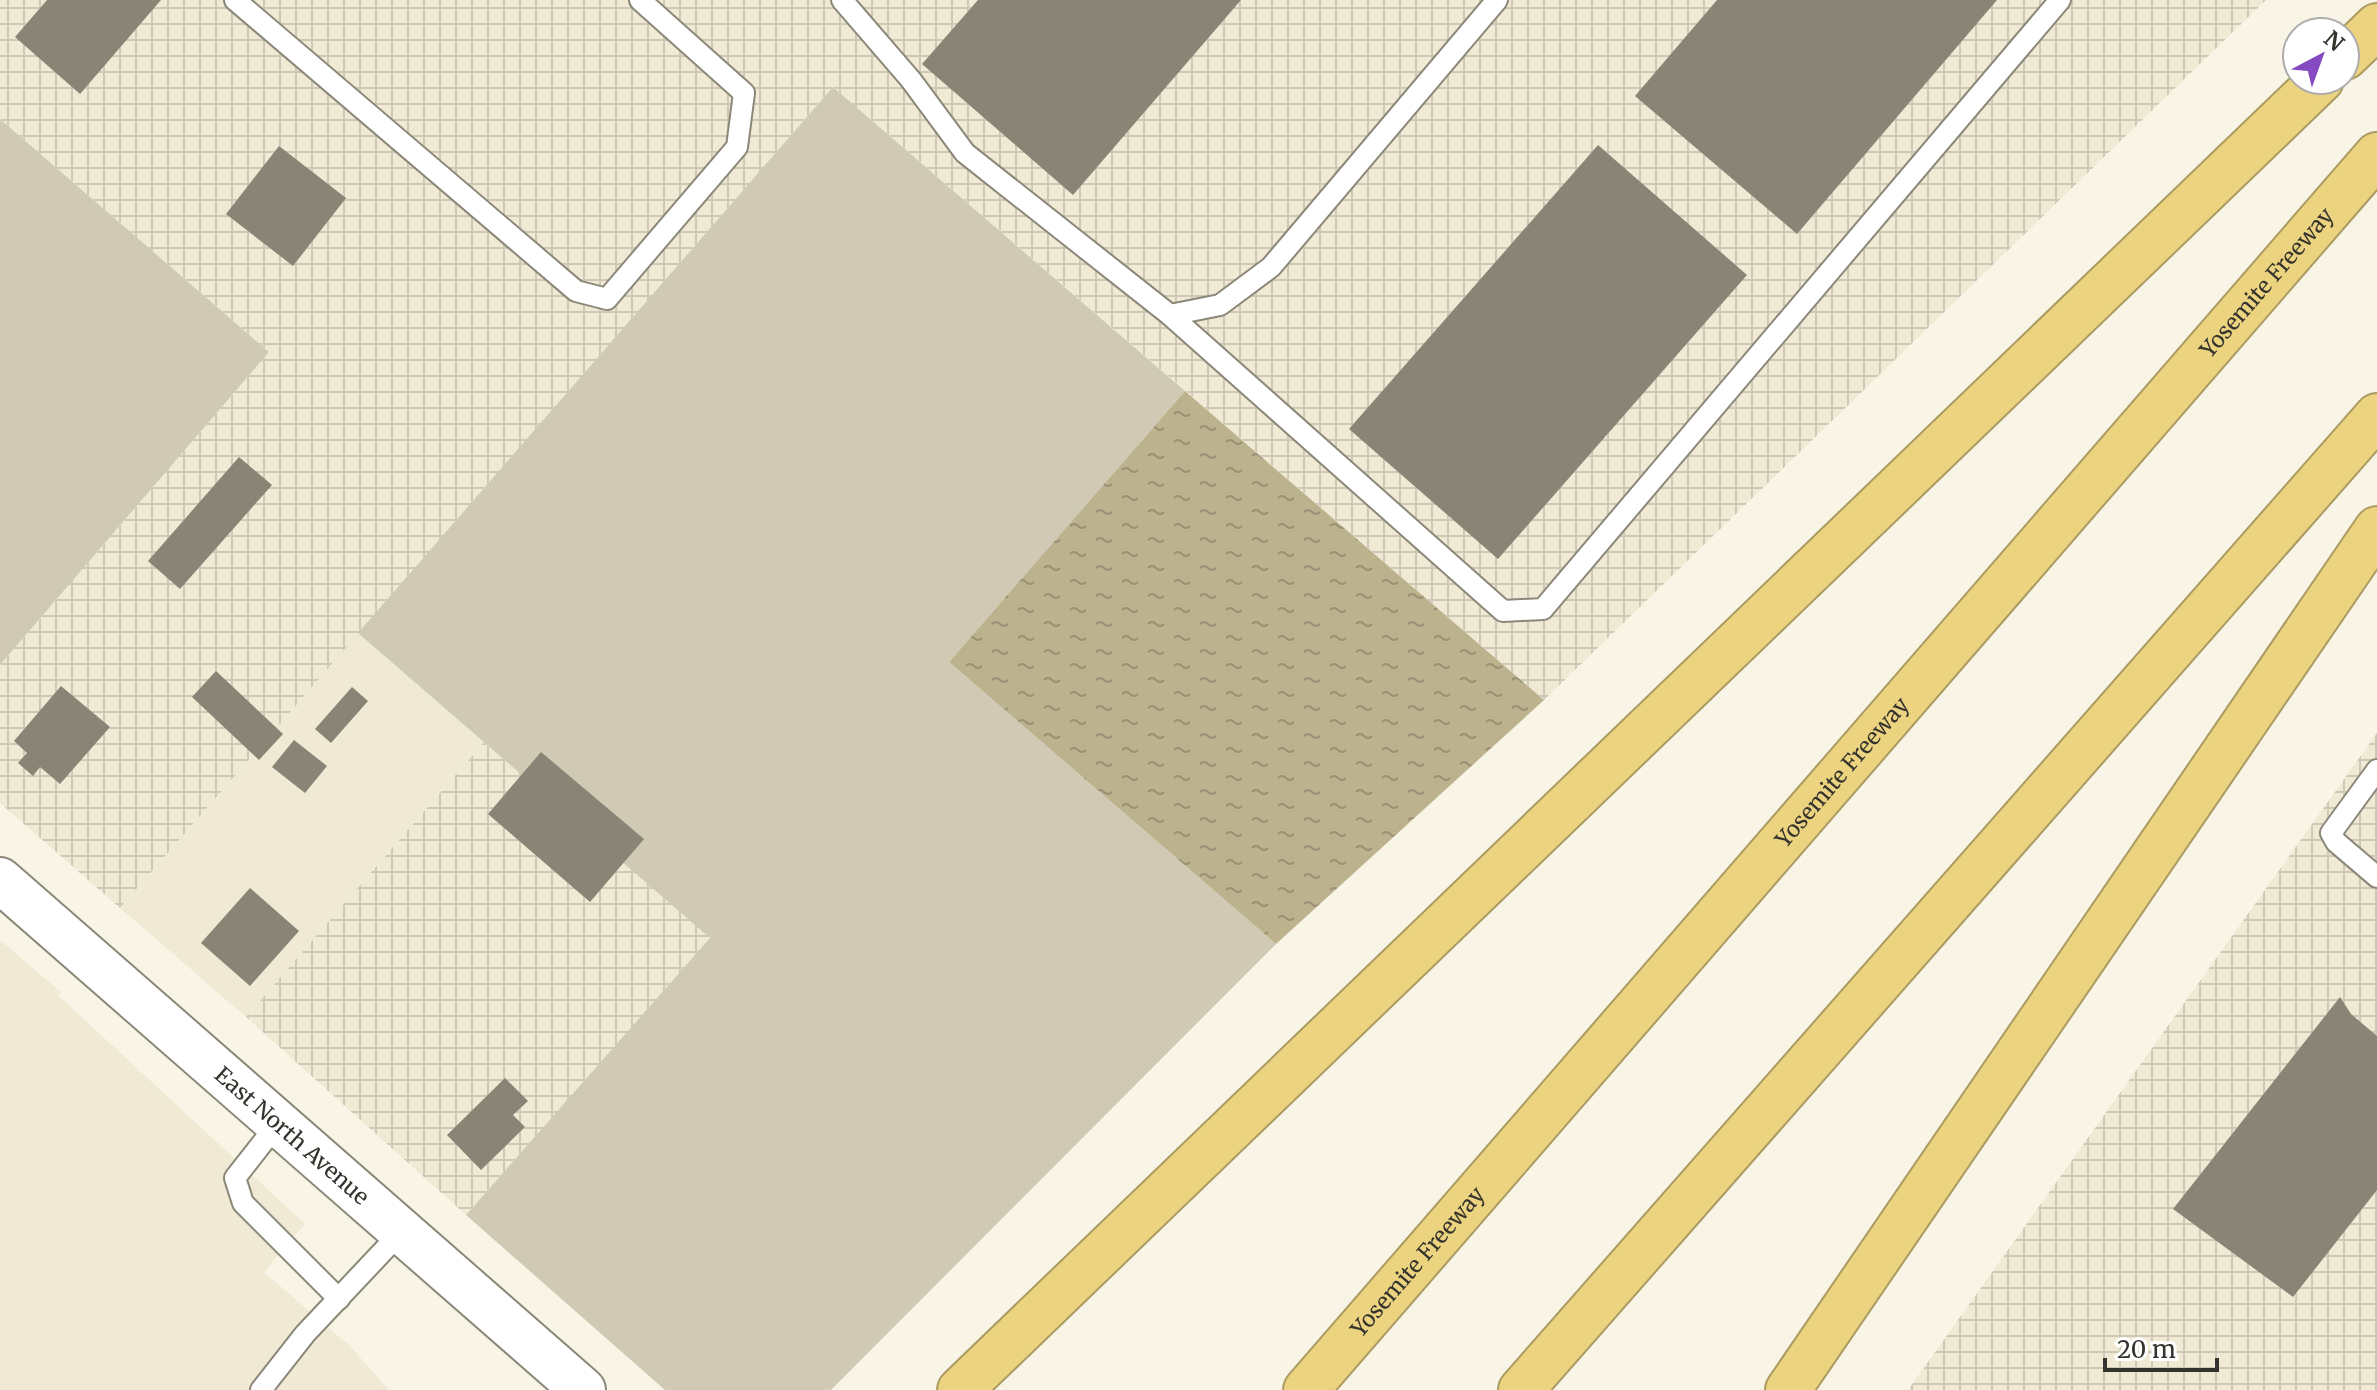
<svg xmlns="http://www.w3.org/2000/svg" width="2377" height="1390" viewBox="0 0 2377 1390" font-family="Merriweather,serif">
<defs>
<pattern id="industrial-grid" width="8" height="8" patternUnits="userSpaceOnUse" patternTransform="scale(2)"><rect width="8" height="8" fill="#f0ead4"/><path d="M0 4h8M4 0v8" fill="none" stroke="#cec9b6"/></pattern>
<pattern id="water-ripples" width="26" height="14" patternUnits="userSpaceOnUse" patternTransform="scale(2)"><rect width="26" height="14" fill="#bcb28e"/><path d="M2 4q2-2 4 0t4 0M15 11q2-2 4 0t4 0" fill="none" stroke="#9a9174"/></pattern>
</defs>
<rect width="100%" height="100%" fill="#f9f5e6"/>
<g fill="#f0ead4">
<polygon points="358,633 484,742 246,1017 120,908"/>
<polygon points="0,940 61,992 59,996 305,1224 264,1272 350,1346 389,1390 0,1390"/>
</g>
<g fill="url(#industrial-grid)">
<polygon points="0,0 2266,0 1544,700 833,87 120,908 0,803 0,665 269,352 0,119"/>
<polygon points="2377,733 2377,1390 1908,1390"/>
<polygon points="484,742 711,938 466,1215 246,1017"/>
</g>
<g fill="#d0cab4">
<polygon points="833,87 1185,391 949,662 1276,944 831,1390 665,1390 466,1215 710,938 358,633"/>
<polygon points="0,119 269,352 0,665"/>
</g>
<polygon fill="url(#water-ripples)" points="1185,391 1544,700 1276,944 949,662"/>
<g fill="#888476">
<polygon points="47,0 161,0 80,94 15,37"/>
<polygon points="978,0 1241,0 1073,195 922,64"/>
<polygon points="1717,0 1997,0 1797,234 1635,96"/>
<polygon points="1598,145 1747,275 1498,559 1349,429"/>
<polygon points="279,146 346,198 293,266 226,214"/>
<polygon points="239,457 272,485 180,589 148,561"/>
<polygon points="216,671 283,734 259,760 192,697"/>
<polygon points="61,686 110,727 60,784 40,767 33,776 18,763 27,753 14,741"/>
<polygon points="352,687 368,701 331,743 315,729"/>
<polygon points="294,740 327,766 305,793 272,767"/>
<polygon points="541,752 644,839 590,902 488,814"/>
<polygon points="250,888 299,931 250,986 201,943"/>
<polygon points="2340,997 2351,1014 2377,1036 2377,1190 2293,1297 2173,1209"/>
<polygon points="505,1078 528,1101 513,1115 525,1127 481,1170 447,1135"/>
</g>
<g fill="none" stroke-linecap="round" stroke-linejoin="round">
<g stroke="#8b8779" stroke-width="24">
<g id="lane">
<polyline points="235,0 576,291 607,299 737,147 744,93 640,0"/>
<polyline points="842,0 911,80 965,153 1170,315 1220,305 1271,267 1497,0"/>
<polyline points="1170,315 1503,611 1543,609 2060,0"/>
<polyline points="2377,770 2331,833 2336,842 2377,877"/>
<polyline points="278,1123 235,1178 243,1203 339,1299"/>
<polyline points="261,1390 305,1334 402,1231"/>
</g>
</g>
<g stroke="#8b8779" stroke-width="48">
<g id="secondary">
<path id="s1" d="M0 880 583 1390"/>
</g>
</g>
<g stroke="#ab9b62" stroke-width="48">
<g id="highway">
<polyline points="2345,57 2377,26"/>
<polyline points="960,1390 2321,80"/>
<path id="s2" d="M1306 1390 2377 155"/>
<polyline points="1521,1390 2377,416"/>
<polyline points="1788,1390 2377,529"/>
</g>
</g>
<use href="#lane" stroke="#fff" stroke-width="20"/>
<use href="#secondary" stroke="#fff" stroke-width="44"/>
<use href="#highway" stroke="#ebd37f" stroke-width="44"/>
</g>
<g text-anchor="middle" stroke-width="7" stroke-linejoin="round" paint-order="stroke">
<g font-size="22" fill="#35332d" stroke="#fff">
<text dy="8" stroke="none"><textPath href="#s2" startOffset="1466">Yosemite Freeway</textPath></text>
<text dy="8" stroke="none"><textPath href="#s2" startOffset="818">Yosemite Freeway</textPath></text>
<text dy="8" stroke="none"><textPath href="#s1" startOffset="388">East North Avenue</textPath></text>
<text dy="8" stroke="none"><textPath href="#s2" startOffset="170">Yosemite Freeway</textPath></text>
</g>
</g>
<g transform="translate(2321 56) rotate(41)"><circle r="38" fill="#ffffff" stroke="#aeadab" stroke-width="2"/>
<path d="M0-6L14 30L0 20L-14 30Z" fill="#854ac1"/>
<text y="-12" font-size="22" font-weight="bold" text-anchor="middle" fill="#35332d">N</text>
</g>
<path d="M2105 1358v12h112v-12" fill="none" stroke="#35332d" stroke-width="4"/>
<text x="2117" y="1358" font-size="24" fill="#35332d" stroke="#ffffff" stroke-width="6" paint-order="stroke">20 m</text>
</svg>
